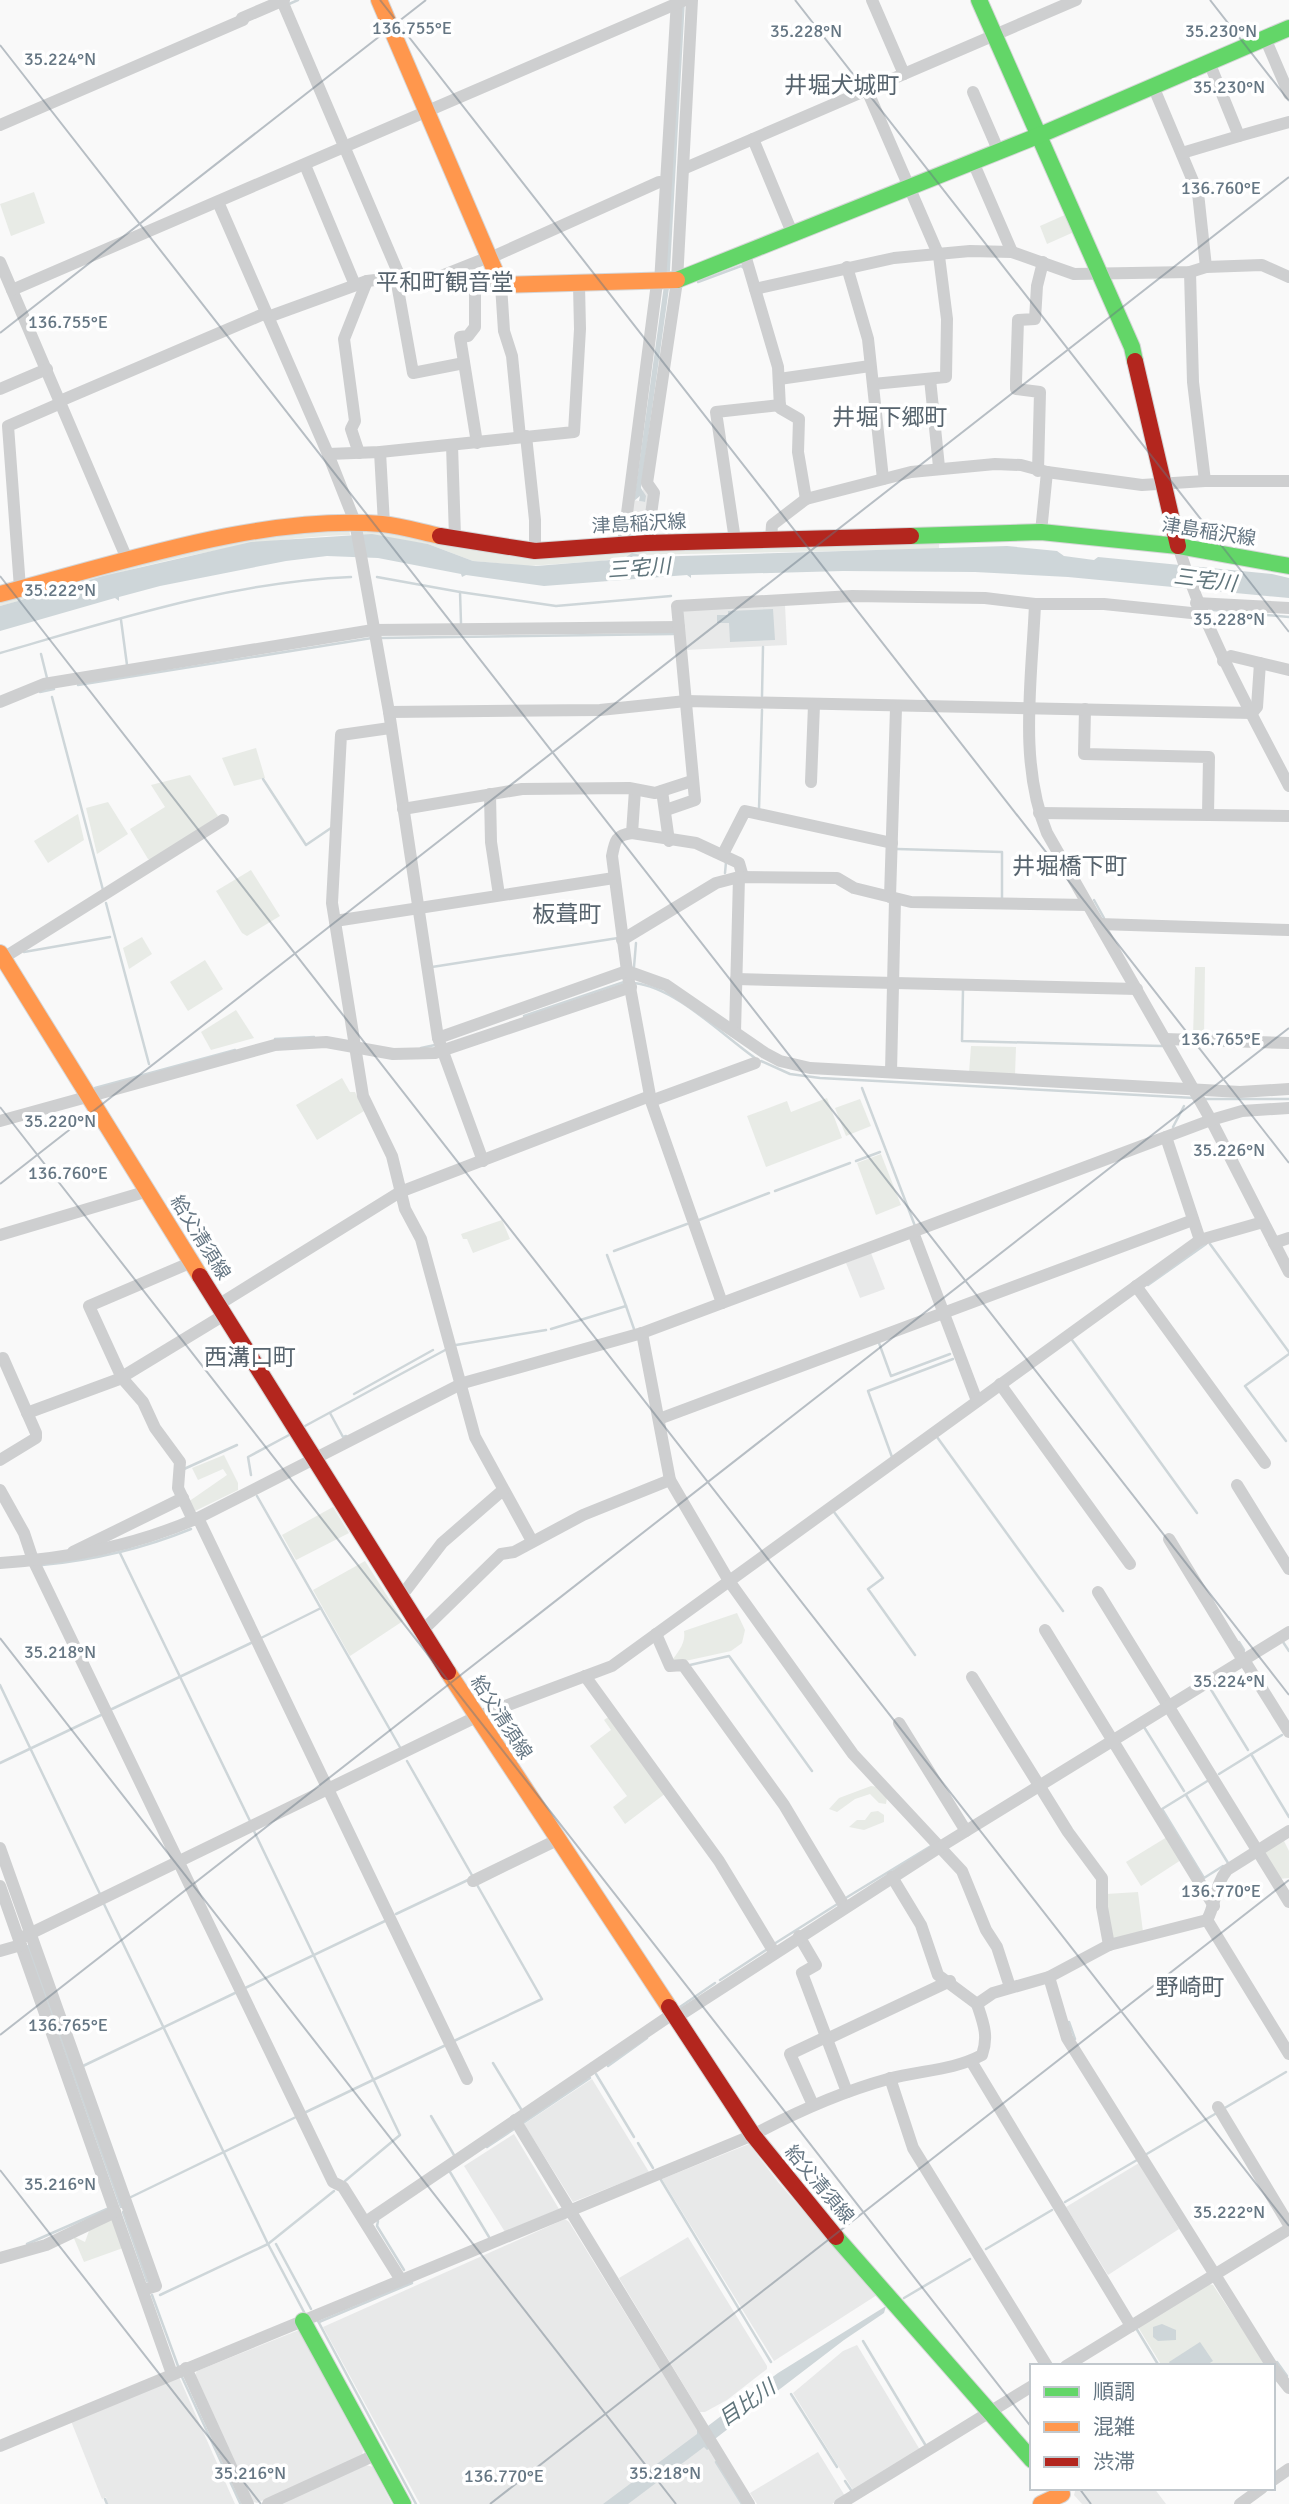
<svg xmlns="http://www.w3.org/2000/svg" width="1289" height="2504" viewBox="0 0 1289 2504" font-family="Signika,'Noto Sans JP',sans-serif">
<rect width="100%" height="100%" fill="#f9f9f9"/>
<g fill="#e8e9e9">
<polygon points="642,485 649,496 643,538 628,536 633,500 645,502"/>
<polygon points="785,605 787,645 685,650 682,611"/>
<polygon points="871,1253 885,1289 860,1298 846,1263"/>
<polygon points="592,2079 649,2172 573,2202 524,2124"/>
<polygon points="514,2134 559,2209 505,2232 464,2166"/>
<polygon points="749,2144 778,2182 877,2295 774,2361 662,2179"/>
<polygon points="1139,2163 1179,2229 1108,2275 1066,2207"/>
<polygon points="565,2219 569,2222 743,2504 420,2504 323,2327"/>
<polygon points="688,2237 767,2366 767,2369 727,2400 705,2412 700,2412 619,2278"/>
<polygon points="299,2330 363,2450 362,2456 257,2503 251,2501 194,2377 197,2371"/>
<polygon points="857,2345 920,2450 853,2490 793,2393 843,2351"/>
<polygon points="179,2377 235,2504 108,2504 106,2497 102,2499 71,2421"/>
<polygon points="818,2452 845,2496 832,2504 757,2504 750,2493"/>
<polygon points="366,2465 373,2467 392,2504 279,2504"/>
<polygon points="1076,2488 1154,2488 1166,2504 1082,2504 1074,2495"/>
</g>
<g fill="#e8ebe6">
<polygon points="34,192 45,223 11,236 0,204"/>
<polygon points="1067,214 1074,232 1047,244 1040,226"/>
<path d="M349 528 350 535C237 538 130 569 20 600L19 597V601L0 606V600C119 569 226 535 349 528Z"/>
<path d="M360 529C554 553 744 547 939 542V549L634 555 602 561 528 566 473 561 428 544 360 535Z"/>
<polygon points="256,748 265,778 234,786 222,758"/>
<polygon points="190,775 218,816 152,860 148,859 130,829 165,807 151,785"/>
<polygon points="108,802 128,834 97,854 86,808"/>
<polygon points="78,814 84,840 48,863 34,841"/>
<polygon points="251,870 280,916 247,936 242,933 216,891"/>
<polygon points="142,937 152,954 129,969 123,948"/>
<polygon points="205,960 223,989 188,1011 170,982"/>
<polygon points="1195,967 1205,967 1204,1037 1193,1037"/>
<polygon points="236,1010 254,1038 211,1050 201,1032"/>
<polygon points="971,1046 1016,1047 1015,1075 969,1073"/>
<polygon points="342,1078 350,1092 355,1092 364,1111 317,1140 296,1105"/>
<polygon points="827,1098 842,1138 766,1167 747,1116 787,1101 791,1112"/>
<polygon points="860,1099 871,1126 846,1136 835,1108"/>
<polygon points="881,1154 901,1205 876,1215 857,1163"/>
<polygon points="502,1220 510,1239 473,1253 467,1239 463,1239 461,1234"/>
<polygon points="224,1455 238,1483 238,1490 193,1512 188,1502 227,1475 223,1469 198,1480 192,1468"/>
<polygon points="333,1507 349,1533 296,1560 282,1535"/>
<polygon points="365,1561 403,1621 350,1656 313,1590"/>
<path d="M737 1613 745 1630 742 1643 731 1651 676 1663 673 1659C679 1651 686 1642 684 1631Z"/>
<polygon points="610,1716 666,1793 625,1824 613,1807 627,1796 590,1746 611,1730 604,1720"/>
<polygon points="871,1786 878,1787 887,1797 886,1804 879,1803 870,1794 855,1799 837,1812 829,1809 839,1798"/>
<polygon points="878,1811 884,1815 884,1822 864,1830 849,1827 857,1820 865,1820 871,1812"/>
<polygon points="1167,1837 1181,1860 1141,1886 1126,1862"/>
<polygon points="1283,1839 1289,1851 1289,1878 1279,1879 1265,1855 1266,1849"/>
<polygon points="1138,1892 1143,1932 1112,1940 1106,1894"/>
<polygon points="109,2218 114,2221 123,2248 84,2262 73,2236 85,2242 90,2228"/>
<polygon points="1209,2284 1213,2285 1264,2362 1263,2366 1162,2366 1138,2327"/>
</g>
<g fill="#ced6d9">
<polygon points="680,0 685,0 669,288 641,488 646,496 645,502 639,501 640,496 634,501 665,278"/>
<polygon points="372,534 428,544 473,561 536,566 623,559 632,553 649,557 1007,546 1057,551 1064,556 1094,560 1098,557 1272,574 1289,578 1289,598 1068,577 975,572 843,571 691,575 691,578 687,575 544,586 466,575 462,577 461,574 378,558 327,556 286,561 160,586 119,597 119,601 115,598 0,631 0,606 18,601 19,597 21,600 103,576 251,542"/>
<polygon points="773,609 775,640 730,642 729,623 717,623 717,615 728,615 728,611"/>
<polygon points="886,2306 884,2313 844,2340 707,2445 709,2449 707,2450 704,2447 628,2504 603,2504 697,2434 697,2428 700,2432 778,2373"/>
<polygon points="1162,2324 1176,2330 1176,2340 1158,2341 1153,2337 1153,2327"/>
<polygon points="1200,2342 1213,2361 1205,2366 1171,2366 1169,2362"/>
</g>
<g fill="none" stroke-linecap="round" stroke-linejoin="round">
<g stroke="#ced6d9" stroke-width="2.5">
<polyline points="289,4 298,0"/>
<polyline points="698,282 741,266 744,268"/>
<polyline points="377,577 460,592 461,623"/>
<polyline points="460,592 556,606 671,596"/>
<polyline points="1213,610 1289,617"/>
<polyline points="121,620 127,665"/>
<polyline points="379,638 673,634"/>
<path d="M0 653C115 620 230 582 351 577"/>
<polyline points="41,654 47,678"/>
<polyline points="78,685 372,638"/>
<polyline points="40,692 54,689"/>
<polyline points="762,696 763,647"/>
<polyline points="52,697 103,890"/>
<polyline points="263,779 306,845 331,828"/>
<polyline points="759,809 762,710"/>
<polyline points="897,849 1002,852 1002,898"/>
<polyline points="725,873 726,862"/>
<polyline points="1094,900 1104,918"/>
<polyline points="106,903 149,1064"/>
<polyline points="24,952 110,937"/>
<polyline points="432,967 618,938"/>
<polyline points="634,967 636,943"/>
<path d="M634 983C675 987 721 1034 755 1058"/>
<polyline points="963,990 962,1041 1162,1046"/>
<polyline points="524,1016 624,982"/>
<polyline points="275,1039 314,1037"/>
<polyline points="421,1048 435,1045"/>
<polyline points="761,1061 790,1074 820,1078 1195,1098"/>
<polyline points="95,1088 235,1050"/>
<polyline points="862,1088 915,1226"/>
<polyline points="1205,1099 1289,1099"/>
<polyline points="1173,1127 1184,1106"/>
<polyline points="856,1161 880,1152"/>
<polyline points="775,1191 850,1163"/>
<polyline points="699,1220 769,1193"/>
<polyline points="1210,1244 1289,1352"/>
<polyline points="614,1251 687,1224"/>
<polyline points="607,1255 626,1306"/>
<polyline points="1148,1285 1206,1244"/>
<polyline points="551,1329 626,1306 634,1329"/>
<polyline points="1072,1340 1197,1513"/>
<polyline points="879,1343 891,1376 950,1354"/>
<polyline points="456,1345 546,1330"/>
<polyline points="354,1394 433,1350"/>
<polyline points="330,1413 343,1437 346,1436"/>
<polyline points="305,1426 447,1349"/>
<polyline points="937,1437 1063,1611"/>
<polyline points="1286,1441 1245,1386 1289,1354"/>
<polyline points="892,1457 868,1391 953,1359"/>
<polyline points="184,1469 237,1445"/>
<polyline points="251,1475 248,1457 289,1435"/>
<polyline points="257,1496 401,1749"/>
<polyline points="834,1512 883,1578 868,1589 915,1655"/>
<polyline points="120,1553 250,1821"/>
<path d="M42 1565C94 1560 142 1549 191 1529"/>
<polyline points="261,1638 321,1608"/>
<polyline points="1239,1642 1244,1650"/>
<polyline points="1283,1642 1289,1651"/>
<polyline points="690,1665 729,1656 812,1771"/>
<polyline points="0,1685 100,1894"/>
<polyline points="1210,1688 1248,1750"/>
<polyline points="112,1709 251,1643"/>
<polyline points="1144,1727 1184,1791"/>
<polyline points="1251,1754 1289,1817"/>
<polyline points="407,1761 473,1877"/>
<polyline points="0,1763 101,1715"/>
<polyline points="1219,1774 1282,1735"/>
<polyline points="1209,1780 1162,1809 1204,1878 1223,1866"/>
<polyline points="1186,1795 1228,1863"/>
<polyline points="253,1829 400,2135 345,2181"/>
<polyline points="844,1899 931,1846"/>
<polyline points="103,1902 268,2244"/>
<polyline points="396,1914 470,1879"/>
<polyline points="774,1944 839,1903"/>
<polyline points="28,1946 121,2207"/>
<polyline points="720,1980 766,1950"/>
<polyline points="243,1989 385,1921"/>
<polyline points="677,2009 715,1983"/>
<polyline points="1069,2022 1075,2039"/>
<polyline points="454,2041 542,1999 476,1883"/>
<polyline points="493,2063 521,2109"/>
<polyline points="83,2066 235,1993"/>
<polyline points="608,2066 647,2038"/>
<polyline points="596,2074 634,2137"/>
<polyline points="1223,2109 1286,2072"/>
<polyline points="304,2113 446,2045"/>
<polyline points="431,2116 454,2155"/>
<polyline points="523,2123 590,2078"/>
<polyline points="638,2143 653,2168"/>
<polyline points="487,2147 514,2129"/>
<polyline points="1145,2155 1215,2114"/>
<polyline points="450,2172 489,2237"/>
<polyline points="661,2180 771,2362"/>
<polyline points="129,2198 296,2117"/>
<polyline points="1065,2202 1137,2160"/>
<polyline points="123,2212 147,2281"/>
<polyline points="378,2221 377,2226 404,2270"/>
<polyline points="27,2244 107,2209"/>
<polyline points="268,2244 304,2312"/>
<polyline points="276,2244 311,2309"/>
<polyline points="986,2249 1052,2210"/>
<polyline points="152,2295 178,2366"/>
<polyline points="160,2295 268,2244 334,2191"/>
<polyline points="904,2298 970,2259"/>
<polyline points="318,2321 416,2504"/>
<polyline points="319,2322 412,2283"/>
<polyline points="1136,2328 1159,2366"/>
<polyline points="863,2341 926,2446"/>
<polyline points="1277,2362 1287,2376"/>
<polyline points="182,2377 240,2503"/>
<polyline points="791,2394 837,2467"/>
<polyline points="716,2462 742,2504"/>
<polyline points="845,2481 851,2490"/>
<polyline points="105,2499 107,2504"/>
</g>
<g stroke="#d5d6d7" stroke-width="18">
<g id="fast">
<polyline points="979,0 1132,347 1135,361"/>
<polyline points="677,280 1040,135 1289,28"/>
<polyline points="911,536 1041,532 1178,546 1289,566"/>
<polyline points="836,2237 1032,2460"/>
<polyline points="303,2321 403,2504"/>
</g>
</g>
<g stroke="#d5d6d7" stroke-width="18">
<g id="slow">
<polyline points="379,0 501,285 677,280"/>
<path d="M0 594C117 564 262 514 382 524 402 526 421 532 440 536"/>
<polyline points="0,953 200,1276"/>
<polyline points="448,1672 669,2007"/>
<polyline points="1041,2504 1062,2494"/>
</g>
</g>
<g stroke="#d5d6d7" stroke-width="18">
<g id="jam">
<polyline points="1135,361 1178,546"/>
<polyline points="440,536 535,551 647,543 911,536"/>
<polyline points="200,1276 448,1672"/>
<polyline points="669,2007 753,2135 836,2237"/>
</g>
</g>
<g stroke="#cecfd0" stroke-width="12">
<polyline points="872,0 904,74"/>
<polyline points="282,1 400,277"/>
<polyline points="242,18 284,0"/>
<polyline points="1265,38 1289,94"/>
<polyline points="1153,86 1198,193 1206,267"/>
<polyline points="867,90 939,256 947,319 946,377 873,384"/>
<polyline points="973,92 999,152"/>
<polyline points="0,125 243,20"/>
<polyline points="1239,136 1289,122"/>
<polyline points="753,139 793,235"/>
<polyline points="1182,153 1239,136 1209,62"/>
<polyline points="973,162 1012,252"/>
<polyline points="305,165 355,285"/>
<polyline points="683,169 1076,0"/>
<polyline points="218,202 328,454 355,522 389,712 438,1038 483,1161"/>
<polyline points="745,255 778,367 780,408 799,419 798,452 806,499"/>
<polyline points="490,258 659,182 666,183"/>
<polyline points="0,262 127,559"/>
<polyline points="847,267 868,339 883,479"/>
<polyline points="1190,272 1193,382 1205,481"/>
<polyline points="396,278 413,373 464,363"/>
<polyline points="436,278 489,257"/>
<polyline points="475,283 475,327 468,336 460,337 477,443"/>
<polyline points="660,283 677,0"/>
<polyline points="755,289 894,258 970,251 1012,252 1074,274 1190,272 1206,267 1262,265 1289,277"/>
<polyline points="12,290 685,0"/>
<polyline points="268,317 367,281 400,277 501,285 504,331 512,356 520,437"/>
<polyline points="779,379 870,366"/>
<polyline points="930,379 939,467"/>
<polyline points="0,389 47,369"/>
<polyline points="60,401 266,313"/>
<polyline points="526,436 535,520 535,551"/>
<polyline points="452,445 455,537"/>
<polyline points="380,452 384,524"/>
<polyline points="359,453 351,429 355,421 344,339 367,281"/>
<polyline points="328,454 380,452 574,432 580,329 579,285"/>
<polyline points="1038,471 1040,392 1016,389 1016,382 1018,320 1035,319 1037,286 1043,262"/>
<polyline points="1047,472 1142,485 1205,481 1289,481"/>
<polyline points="771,539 772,525 806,499 911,472 995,464 1021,465 1047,472 1041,532"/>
<polyline points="735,540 716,412 780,405"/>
<polyline points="647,543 654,493 647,483 677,281 692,0"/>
<polyline points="623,544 657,283"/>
<path d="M1178 546C1205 631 1248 707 1289 786"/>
<polyline points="20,588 8,426 61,403"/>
<polyline points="1196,603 1289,608"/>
<path d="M1035 604C1032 679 1018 762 1047 833L1211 1120 1289 1272"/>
<polyline points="1223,661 1231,656 1260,663"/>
<polyline points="0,702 44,684 373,630 679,627"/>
<polyline points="1085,709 1084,754 1209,757 1208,815"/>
<polyline points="389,712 600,710 686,701 1252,713"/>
<polyline points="1252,713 1257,707 1260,663 1289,670"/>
<polyline points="390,728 341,735 332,903 363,1096 392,1156 405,1209 421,1239 475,1437 532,1541"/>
<polyline points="811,782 814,705"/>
<path d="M635 790 632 833C616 835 615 840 612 856L627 971 651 1101 722 1303"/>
<polyline points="662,791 669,841"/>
<polyline points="490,794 491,842 499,895"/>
<polyline points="403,809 522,789 629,788 655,793 692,781"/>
<polyline points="666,810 695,800 677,606 852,596 985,598 1035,604 1104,604 1201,614"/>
<polyline points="1039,813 1289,816"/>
<polyline points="632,833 696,843 739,863 743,877"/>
<polyline points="723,854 745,811 892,843"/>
<polyline points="890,897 896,708"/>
<polyline points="335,921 614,878"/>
<polyline points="1099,924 1289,930"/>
<polyline points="622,940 716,883 739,877 837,878 854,888 911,902 1088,905"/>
<polyline points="0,960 223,820"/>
<polyline points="736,979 1137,989"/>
<polyline points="735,1032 739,877"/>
<polyline points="438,1038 627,971 666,985 765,1053 780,1061 810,1068 1240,1092 1289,1089"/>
<polyline points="1165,1039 1289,1043"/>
<polyline points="891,1072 895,899"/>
<polyline points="651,1101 755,1063"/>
<polyline points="0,1121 275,1045 326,1042 393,1054 435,1053 631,987"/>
<polyline points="1166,1137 1200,1240"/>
<polyline points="913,1232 977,1401"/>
<polyline points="0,1235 148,1191"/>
<polyline points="1274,1243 1289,1238"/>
<polyline points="192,1262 89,1306 122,1378 143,1402 155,1428 180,1462 178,1488 193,1520"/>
<polyline points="1136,1286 1265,1463"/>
<polyline points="218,1305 400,1192 650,1096"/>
<polyline points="642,1333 670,1480 729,1581 853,1754 962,1871 986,1930 997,1947 1010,1987"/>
<polyline points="0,1359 3,1358 36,1433 36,1438 0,1460"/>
<polyline points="122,1377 224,1315"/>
<polyline points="1000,1384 1130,1564"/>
<polyline points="27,1413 122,1378"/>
<polyline points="659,1419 1193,1220"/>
<polyline points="1237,1485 1289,1569"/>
<polyline points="0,1490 24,1533 33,1560 333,2182 343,2187 401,2280"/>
<polyline points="198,1518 467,2079"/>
<polyline points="1169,1539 1243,1660"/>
<polyline points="73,1552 183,1498"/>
<path d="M0 1563C70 1558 134 1546 198 1518L463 1383 642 1333 1211 1120 1242 1111 1289 1108"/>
<polyline points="1098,1592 1289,1902"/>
<polyline points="398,1596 406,1590 442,1543 503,1490"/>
<polyline points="1045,1630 1214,1906"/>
<polyline points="421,1632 501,1554 514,1552 583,1515 670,1480"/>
<polyline points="656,1634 670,1666 683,1665 784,1805 845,1907"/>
<polyline points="1244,1660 1289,1732"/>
<polyline points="585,1676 719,1861 774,1952"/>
<polyline points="972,1677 1068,1832 1102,1878 1102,1907 1109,1945"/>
<polyline points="899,1723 966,1831"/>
<polyline points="0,1848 156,2286 143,2290"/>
<polyline points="892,1877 921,1925 938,1975 977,2004"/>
<polyline points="473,1881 557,1840"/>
<polyline points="0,1886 172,2374"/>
<polyline points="1207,1920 1289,2054"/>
<polyline points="799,1936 816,1965 802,1973 847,2092"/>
<polyline points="19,1939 476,1717 612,1666 1200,1240 1263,1222"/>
<polyline points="0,1951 21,1945"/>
<polyline points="1049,1977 1067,2038 1272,2366"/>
<polyline points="674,2019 940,1847 1289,1632"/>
<polyline points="827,2039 950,1981"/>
<polyline points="971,2061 1131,2326"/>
<polyline points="890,2078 913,2148 1047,2366"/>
<polyline points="813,2105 790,2054 826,2037"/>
<polyline points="1218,2107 1289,2225"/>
<polyline points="515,2120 749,2504"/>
<polyline points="367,2221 671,2015"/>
<polyline points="0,2258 46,2245 115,2212"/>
<polyline points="1066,2366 1289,2229"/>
<polyline points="186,2368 248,2504"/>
<polyline points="1273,2368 1289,2388"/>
<path d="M0 2446 753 2135C796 2112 841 2092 888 2079 920 2070 952 2071 982 2055 989 2036 983 2022 977 2004L993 1993 1049 1977 1109 1945 1207 1920C1216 1904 1215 1884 1227 1870L1289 1831"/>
<polyline points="1273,2480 1289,2469"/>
<polyline points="268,2504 377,2454"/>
<polyline points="840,2504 1032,2386"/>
<polyline points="1240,2504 1262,2488"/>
</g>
<use href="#fast" stroke="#63d668" stroke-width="16"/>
<use href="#slow" stroke="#ff974d" stroke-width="16"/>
<use href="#jam" stroke="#b3261e" stroke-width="16"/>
</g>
<path fill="none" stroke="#657683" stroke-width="2" stroke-opacity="0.45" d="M380 0 1289 1163M795 0 1289 632M1210 0 1289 101M0 45 1289 1695M0 333 426 0M0 576 1289 2226M0 1107 1032 2428M0 1184 1289 177M0 1638 676 2504M0 2035 1289 1028M0 2170 261 2504M1079 2488 1091 2504M490 2504 1289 1880"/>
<g text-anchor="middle" stroke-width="7" stroke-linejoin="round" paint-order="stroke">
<g font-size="19" fill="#657683" stroke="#fff">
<text transform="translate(639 523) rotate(-3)" y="7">津島稲沢線</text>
<text transform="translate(1209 531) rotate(9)" y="7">津島稲沢線</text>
<text transform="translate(201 1237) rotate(58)" y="7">給父清須線</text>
<text transform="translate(502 1717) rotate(57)" y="7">給父清須線</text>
<text transform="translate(820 2184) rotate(50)" y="7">給父清須線</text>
</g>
<g font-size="21" font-style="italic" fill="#60757c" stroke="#fff">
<text transform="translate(639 568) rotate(-4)" y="7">三宅川</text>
<text transform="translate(1205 580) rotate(7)" y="7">三宅川</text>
<text transform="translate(747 2403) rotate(-35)" y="7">目比川</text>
</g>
<g font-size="23" fill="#57646e" stroke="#fff">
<text x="842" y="93">井堀犬城町</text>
<text x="445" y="290">平和町観音堂</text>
<text x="890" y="425">井堀下郷町</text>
<text x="1070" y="874">井堀橋下町</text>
<text x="567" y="922">板葺町</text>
<text x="250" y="1365">西溝口町</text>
<text x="1190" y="1995">野崎町</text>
</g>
</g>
<g font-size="18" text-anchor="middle" fill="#657683" stroke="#fff" stroke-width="7" stroke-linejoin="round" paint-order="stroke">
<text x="412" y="34">136.755°E</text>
<text x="806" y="37">35.228°N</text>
<text x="1221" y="37">35.230°N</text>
<text x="60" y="65">35.224°N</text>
<text x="1229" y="93">35.230°N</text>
<text x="1221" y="194">136.760°E</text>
<text x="68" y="328">136.755°E</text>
<text x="60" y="596">35.222°N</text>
<text x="1229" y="625">35.228°N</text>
<text x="1221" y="1045">136.765°E</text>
<text x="60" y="1127">35.220°N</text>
<text x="1229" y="1156">35.226°N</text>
<text x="68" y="1179">136.760°E</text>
<text x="60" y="1658">35.218°N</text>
<text x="1229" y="1687">35.224°N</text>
<text x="1221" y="1897">136.770°E</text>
<text x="68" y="2031">136.765°E</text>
<text x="60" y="2190">35.216°N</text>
<text x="1229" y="2218">35.222°N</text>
<text x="250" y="2479">35.216°N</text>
<text x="665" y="2479">35.218°N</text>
<text x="504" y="2482">136.770°E</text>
</g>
<rect x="1030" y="2364" width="245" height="126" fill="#ffffff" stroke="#c1c8cd" stroke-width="2"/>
<rect x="1044" y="2387" width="35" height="10" fill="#63d668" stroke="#c1c8cd" stroke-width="2"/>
<text x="1093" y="2399" font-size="21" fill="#657683">順調</text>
<rect x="1044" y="2422" width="35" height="10" fill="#ff974d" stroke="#c1c8cd" stroke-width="2"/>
<text x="1093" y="2434" font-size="21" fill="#657683">混雑</text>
<rect x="1044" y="2457" width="35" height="10" fill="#b3261e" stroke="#c1c8cd" stroke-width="2"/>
<text x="1093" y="2469" font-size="21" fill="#657683">渋滞</text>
</svg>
